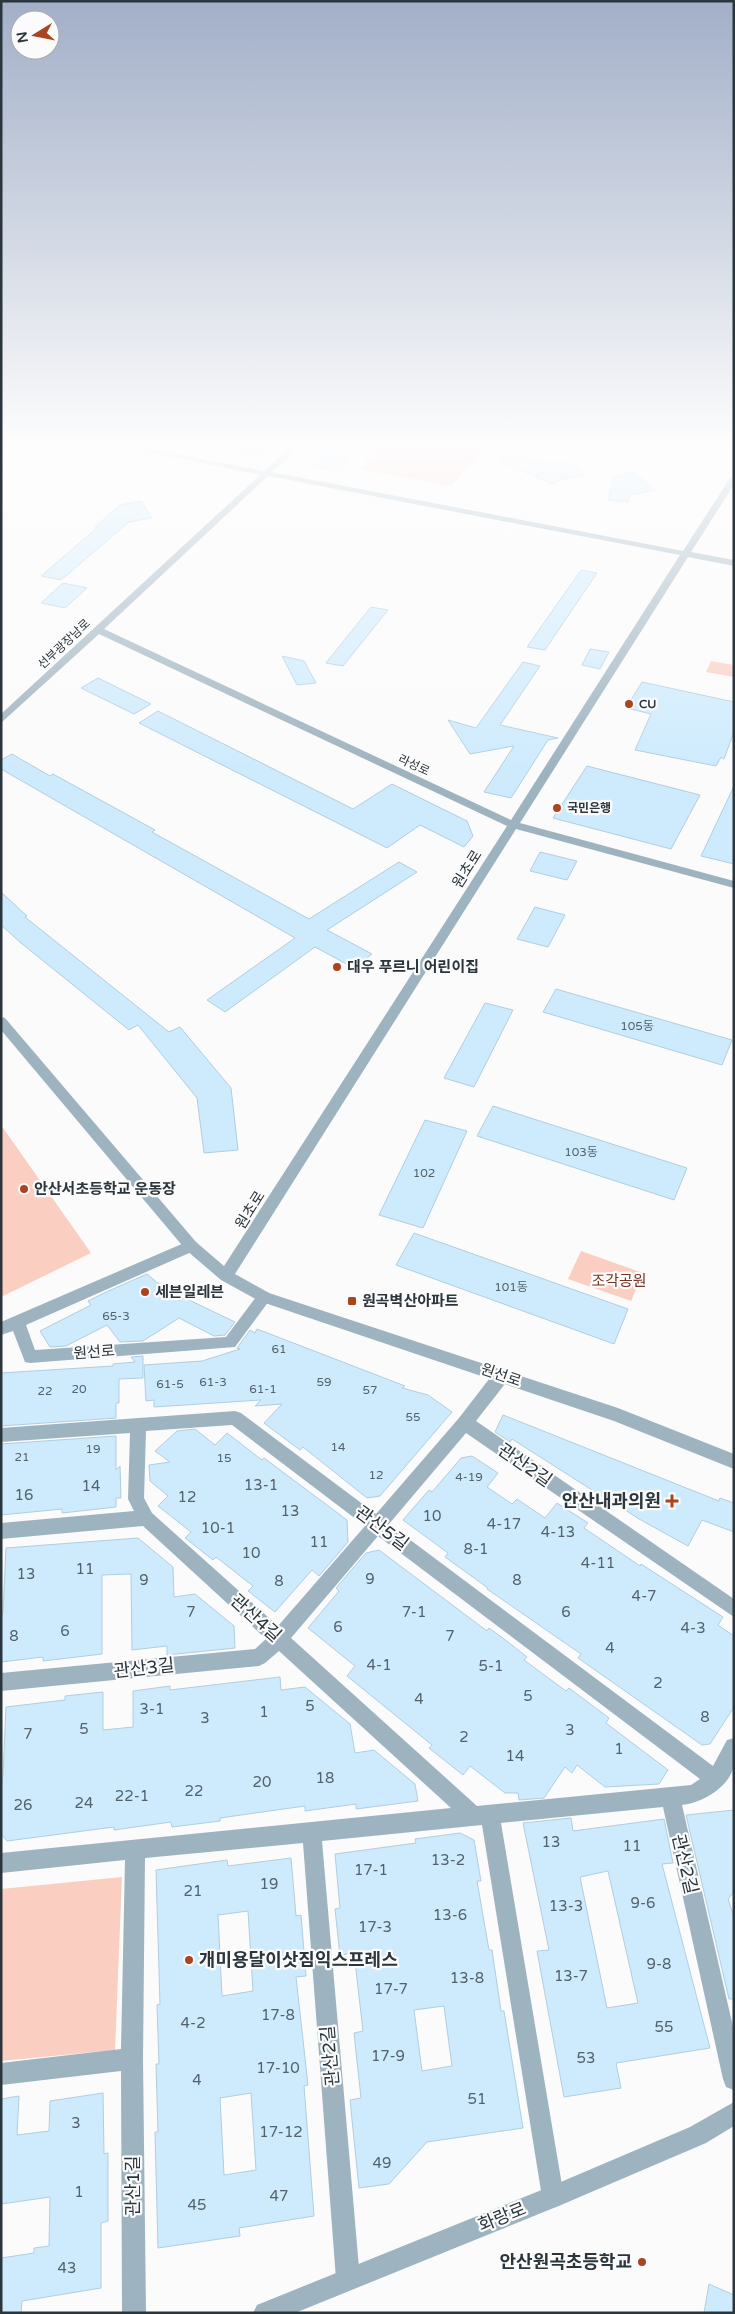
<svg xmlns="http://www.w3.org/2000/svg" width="735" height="2314" viewBox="0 0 735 2314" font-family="'Varela Round','Noto Sans KR',sans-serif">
<rect width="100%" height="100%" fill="#fbfbfb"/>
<g fill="#facfc1">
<polygon points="196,444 277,444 262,457"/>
<polygon points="384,444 489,444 451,486 359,469"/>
<polygon points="711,661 734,665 734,677 706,672"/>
<polygon points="1,1125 91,1253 1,1297"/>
<polygon points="581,1251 643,1273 631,1301 568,1279"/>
<polygon points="122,1877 115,2050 1,2061 1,1889"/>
</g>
<g fill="#ceebfd" stroke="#b1cddf" fill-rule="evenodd">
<polygon points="328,453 351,458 337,471 314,466"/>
<polygon points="501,455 553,464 571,462 584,476 563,479 552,484 499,461"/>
<polygon points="633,472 655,490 630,495 628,502 608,500 614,476"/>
<polygon points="141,501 152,518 129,522 61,580 41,576 98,527 95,527 120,505"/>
<polygon points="581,570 597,573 545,650 527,647"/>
<polygon points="63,583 87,588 65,608 41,603"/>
<polygon points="371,607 388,610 343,666 326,663"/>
<polygon points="590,649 609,652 600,669 582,665"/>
<polygon points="282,656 304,661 316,683 297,685"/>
<polygon points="523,662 540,666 500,725 558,738 548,740 511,798 484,792 514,746 470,754 448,720 476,728"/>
<polygon points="98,678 151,704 134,714 81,688"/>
<polygon points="642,682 734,702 734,732 724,759 721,757 716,766 635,750 651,714 626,708"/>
<polygon points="158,711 353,809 392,784 467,821 473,836 464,847 420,825 387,848 139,723"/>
<polygon points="12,754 50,776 53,774 155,830 152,832 309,919 399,862 417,872 327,930 372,954 354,968 315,947 225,1012 207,1000 295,938 1,769 1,760"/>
<polygon points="587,766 700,795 671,849 553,818"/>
<polygon points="734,786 734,864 701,856"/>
<polygon points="540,852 577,861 567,880 530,871"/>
<polygon points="1,892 27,916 25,917 169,1032 180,1027 231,1088 238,1150 204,1153 197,1098 138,1025 129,1030 21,943 1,925"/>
<polygon points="535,907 565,915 548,947 517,939"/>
<polygon points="556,989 732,1040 722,1065 543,1012"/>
<polygon points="485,1003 513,1010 474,1087 444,1078"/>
<polygon points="493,1106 687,1168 674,1200 477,1136"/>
<polygon points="425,1120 467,1131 423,1228 379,1215"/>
<polygon points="414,1233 628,1309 614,1344 396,1265"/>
<polygon points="147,1274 179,1301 185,1298 235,1322 225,1335 214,1336 179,1318 143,1341 120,1342 107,1325 66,1346 50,1347 40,1331 91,1305 88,1301 104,1293"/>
<polygon points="257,1329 405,1386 402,1388 428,1395 452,1412 380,1496 367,1498 303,1447 300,1450 264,1423 282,1404 255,1406 261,1400 154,1407 154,1400 146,1401 144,1365 202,1361 240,1349 237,1348 250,1330 255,1333"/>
<polygon points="143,1356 143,1378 119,1379 119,1403 116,1403 116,1418 1,1426 1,1373 113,1366 113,1364 135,1362 131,1357"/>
<polygon points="503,1415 719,1501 720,1498 734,1503 734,1532 702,1520 688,1546 639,1519 607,1498 606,1499 512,1439 510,1442 495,1432"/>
<polygon points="195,1429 215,1445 227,1433 262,1460 264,1458 347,1520 348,1542 319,1576 312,1570 275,1612 248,1591 253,1586 216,1557 213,1560 185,1538 191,1532 158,1506 168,1496 150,1481 149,1465 170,1462 155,1451 177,1431"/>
<polygon points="116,1436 116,1470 120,1466 121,1498 116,1498 116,1507 62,1513 62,1509 1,1515 1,1444"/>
<polygon points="472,1456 498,1473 487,1487 512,1504 517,1499 545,1518 557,1503 588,1523 584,1528 640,1566 641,1564 723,1617 718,1625 734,1636 734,1707 710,1744 702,1745 578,1658 581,1654 487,1589 488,1588 445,1557 448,1553 403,1520 429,1490 432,1492 461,1458"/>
<polygon points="138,1538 173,1567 174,1597 195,1594 234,1626 235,1648 167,1655 167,1646 132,1650 131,1574 102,1575 102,1654 43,1661 43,1657 1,1662 1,1613 3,1613 6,1548"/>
<polygon points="379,1550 487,1631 489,1628 508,1642 527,1657 524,1660 566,1691 569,1688 609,1718 606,1723 668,1770 659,1784 605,1787 577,1765 572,1773 565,1767 544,1798 519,1800 518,1793 505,1793 470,1766 463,1775 429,1748 432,1745 347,1676 355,1666 308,1628 339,1591 336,1588 366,1553"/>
<polygon points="280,1677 281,1690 305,1687 350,1724 355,1753 374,1750 415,1784 418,1801 356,1809 356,1804 305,1811 305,1806 220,1818 220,1821 172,1827 171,1822 114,1830 114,1827 7,1841 1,1834 1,1777 3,1776 6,1707 65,1700 65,1696 103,1692 103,1730 133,1727 133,1691 170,1686 170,1690"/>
<polygon points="734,1810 734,1892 728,1899 734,1917 734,1999 729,1999 686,1815"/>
<path d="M571 1818 573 1831 664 1819 673 1863 662 1864 710 2048 616 2063 621 2088 564 2097 537 1951 549 1950 523 1823ZM608 1871 638 2003 607 2008 580 1877Z"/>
<path d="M460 1833 474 1840 481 1881H477L489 1950H492L501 2011H504L523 2128 427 2142 389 2184 359 2188 350 2100 361 2098 354 2033 363 2031 354 1953 340 1955 335 1909 340 1908 335 1854 416 1843 415 1839ZM444 2006 452 2066 422 2071 414 2010Z"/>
<path d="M291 1858 296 1916 301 1915 306 1976 296 1977 308 2085 304 2086 314 2216 239 2228 240 2236 158 2248 155 2132H158L156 2064H159L157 2005 160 2004 156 1870 227 1860 228 1866ZM248 1911 253 1991 222 1996 218 1915ZM251 2093 256 2170 224 2175 220 2098Z"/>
<polygon points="103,2093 104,2154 108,2153 108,2221 101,2223 101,2288 22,2301 21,2313 1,2313 1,2258 34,2253 34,2248 49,2246 50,2197 1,2204 1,2099 19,2096 17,2135 49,2131 50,2101"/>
<polygon points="709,2284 734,2295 734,2313 704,2313"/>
</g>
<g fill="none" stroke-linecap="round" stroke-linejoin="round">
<g fill="#9eb3c0" fill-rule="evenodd">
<polygon points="191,1240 196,1242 198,1246 196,1250 26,1325 35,1350 226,1337 259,1293 264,1291 269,1293 271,1297 269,1301 235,1347 30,1363 25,1362 13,1331 1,1335 1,1322"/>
<path d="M502 1368 508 1370 510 1375 508 1380 476 1421 734 1599V1617L466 1433 389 1524 713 1766 727 1740 734 1738C734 1747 735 1756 734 1765 730 1787 702 1803 682 1805L734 2031V2090L726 2087 723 2079 663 1807 501 1823 564 2197 561 2205 553 2208 545 2205 542 2197 482 1825 322 1841 360 2279 356 2287 348 2291 340 2287 336 2279 303 1843 145 1858 143 2059 146 2313H122L121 2071 1 2085V2063L121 2049 125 1860 1 1873V1853L451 1808 279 1651 265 1663 259 1666 1 1691V1673L255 1649 266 1639 143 1526 1 1539V1523L134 1511 128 1499 130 1433 1 1442V1428L235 1411 241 1413 376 1514 459 1418 496 1370ZM232 1425 365 1526 278 1626 152 1513 144 1498 146 1431ZM378 1536 700 1779 691 1785 477 1806 291 1638Z"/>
</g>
<g fill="#9eb3c0" fill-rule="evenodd">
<path d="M108 444H126L265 471 293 444H302L272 472 683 551 730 478 734 476V485L691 552 734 560V566L688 557 520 823 734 881V888L516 829 235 1274 269 1293 618 1408 734 1454V1469L614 1421 259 1301 221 1280 186 1250 1 1030V1017L5 1018 196 1242 224 1266 507 826 99 634 1 723V714L260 475ZM268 476 680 555 511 820 104 629Z"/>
<polygon points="734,2102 734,2126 706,2143 561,2205 295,2313 253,2313 257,2305 549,2187 690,2127"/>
</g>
</g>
<linearGradient id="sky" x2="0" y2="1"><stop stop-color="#a2afc8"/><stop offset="0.58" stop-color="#fdfdfd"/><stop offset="1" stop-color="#fdfdfd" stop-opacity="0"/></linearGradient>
<rect width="735" height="768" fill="url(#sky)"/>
<g fill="#ab4421" stroke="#fbfbfb" stroke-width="2">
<circle cx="629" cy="704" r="5"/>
<circle cx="557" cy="808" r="5"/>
<circle cx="337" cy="967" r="5"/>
<circle cx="24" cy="1189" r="5"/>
<circle cx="145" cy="1292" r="5"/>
<rect x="347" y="1296" width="10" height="10" rx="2.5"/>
<path d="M669.5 1493.5h5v5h5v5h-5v5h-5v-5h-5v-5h5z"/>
<circle cx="189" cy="1960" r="5"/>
<circle cx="642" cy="2262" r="5"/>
</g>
<g text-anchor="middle" stroke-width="4.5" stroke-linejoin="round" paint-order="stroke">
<g font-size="12" fill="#2a353c" stroke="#fbfbfb">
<text transform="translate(64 644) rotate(-43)" y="4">선부광장남로</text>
<text transform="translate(414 765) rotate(25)" y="4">라성로</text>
</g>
<g font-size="12" font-weight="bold" fill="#2a353c" stroke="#fbfbfb" text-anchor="start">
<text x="639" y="708">CU</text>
<text x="567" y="812">국민은행</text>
</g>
<g font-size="12" fill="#53626c">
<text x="637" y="1030">105동</text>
<text x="581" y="1156">103동</text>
<text x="424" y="1177">102</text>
<text x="511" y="1291">101동</text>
<text x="116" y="1320">65-3</text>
<text x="279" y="1353">61</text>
<text x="213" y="1386">61-3</text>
<text x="324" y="1386">59</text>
<text x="170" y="1388">61-5</text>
<text x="79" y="1393">20</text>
<text x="263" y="1393">61-1</text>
<text x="370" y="1394">57</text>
<text x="45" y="1395">22</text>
<text x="413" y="1421">55</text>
<text x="338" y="1451">14</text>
<text x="93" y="1453">19</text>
<text x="22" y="1461">21</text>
<text x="224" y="1462">15</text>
<text x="376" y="1479">12</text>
<text x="469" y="1481">4-19</text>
</g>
<g font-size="15" fill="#2a353c" stroke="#fbfbfb">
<text transform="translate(467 869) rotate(-58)" y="5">원초로</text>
<text transform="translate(250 1210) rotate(-58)" y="5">원초로</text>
<text transform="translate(94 1352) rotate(-4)" y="5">원선로</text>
<text transform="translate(501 1375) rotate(19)" y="5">원선로</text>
</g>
<g font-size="15" font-weight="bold" fill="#2a353c" stroke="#fbfbfb" text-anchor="start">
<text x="347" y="972">대우 푸르니 어린이집</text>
<text x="34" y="1194">안산서초등학교 운동장</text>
<text x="155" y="1297">세븐일레븐</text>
<text x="362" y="1306">원곡벽산아파트</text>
</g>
<g font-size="15" fill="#743420" stroke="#fbfbfb">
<text x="619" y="1286">조각공원</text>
</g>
<g font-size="15" fill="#53626c">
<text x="261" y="1490">13-1</text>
<text x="91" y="1491">14</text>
<text x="24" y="1500">16</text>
<text x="187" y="1502">12</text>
<text x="290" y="1516">13</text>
<text x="432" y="1521">10</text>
<text x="504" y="1529">4-17</text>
<text x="218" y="1533">10-1</text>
<text x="558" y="1537">4-13</text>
<text x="319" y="1547">11</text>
<text x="476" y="1554">8-1</text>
<text x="251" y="1558">10</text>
<text x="598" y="1568">4-11</text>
<text x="85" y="1574">11</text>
<text x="26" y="1579">13</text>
<text x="370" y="1584">9</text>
<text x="144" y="1585">9</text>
<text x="517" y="1585">8</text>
<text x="279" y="1586">8</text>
<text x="644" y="1601">4-7</text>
<text x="191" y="1617">7</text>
<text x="414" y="1617">7-1</text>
<text x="566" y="1617">6</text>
<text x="338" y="1632">6</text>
<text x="693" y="1633">4-3</text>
<text x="65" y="1636">6</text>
<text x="14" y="1641">8</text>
<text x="450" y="1641">7</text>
<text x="610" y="1653">4</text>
<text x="379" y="1670">4-1</text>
<text x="491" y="1671">5-1</text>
<text x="658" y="1688">2</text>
<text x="528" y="1701">5</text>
<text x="419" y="1704">4</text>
<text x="310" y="1711">5</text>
<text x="152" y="1714">3-1</text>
<text x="264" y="1717">1</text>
<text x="705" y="1722">8</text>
<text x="205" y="1723">3</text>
<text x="84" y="1734">5</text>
<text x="570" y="1735">3</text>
<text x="28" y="1739">7</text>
<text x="464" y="1742">2</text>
<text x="619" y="1754">1</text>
<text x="515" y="1761">14</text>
<text x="325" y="1783">18</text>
<text x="262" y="1787">20</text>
<text x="194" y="1796">22</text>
<text x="132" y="1801">22-1</text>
<text x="84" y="1808">24</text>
<text x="23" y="1810">26</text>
<text x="551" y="1847">13</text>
<text x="632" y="1851">11</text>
<text x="448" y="1865">13-2</text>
<text x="371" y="1875">17-1</text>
<text x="269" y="1889">19</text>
<text x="193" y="1896">21</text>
<text x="643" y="1908">9-6</text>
<text x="566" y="1911">13-3</text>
<text x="450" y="1920">13-6</text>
<text x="375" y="1932">17-3</text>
<text x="659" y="1969">9-8</text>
<text x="571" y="1981">13-7</text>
<text x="467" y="1983">13-8</text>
<text x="391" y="1994">17-7</text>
<text x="278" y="2020">17-8</text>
<text x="193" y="2028">4-2</text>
<text x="664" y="2032">55</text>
<text x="388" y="2061">17-9</text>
<text x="586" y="2063">53</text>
<text x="278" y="2073">17-10</text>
<text x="197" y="2085">4</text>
<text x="477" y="2104">51</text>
<text x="76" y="2128">3</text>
<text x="281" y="2137">17-12</text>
<text x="382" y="2168">49</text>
<text x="79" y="2197">1</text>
<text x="279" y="2201">47</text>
<text x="197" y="2210">45</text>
<text x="67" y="2273">43</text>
</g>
<g font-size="18" fill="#2a353c" stroke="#fbfbfb">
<text transform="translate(525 1465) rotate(35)" y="6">관산2길</text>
<text transform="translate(382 1528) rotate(37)" y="6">관산5길</text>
<text transform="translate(256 1618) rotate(42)" y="6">관산4길</text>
<text transform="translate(144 1668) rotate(-6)" y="6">관산3길</text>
<text transform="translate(685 1864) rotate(77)" y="6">관산2길</text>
<text transform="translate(330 2056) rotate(-95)" y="6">관산2길</text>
<text transform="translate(133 2186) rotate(-90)" y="6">관산1길</text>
<text transform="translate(502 2217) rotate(-22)" y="6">화랑로</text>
</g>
<g font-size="18" font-weight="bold" fill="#2a353c" stroke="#fbfbfb" text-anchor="end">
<text x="661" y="1507">안산내과의원</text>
<text x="199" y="1966" text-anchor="start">개미용달이삿짐익스프레스</text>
<text x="632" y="2268">안산원곡초등학교</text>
</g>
</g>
<rect width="735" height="2314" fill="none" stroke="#2a353c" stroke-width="5"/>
<g transform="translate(35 35) rotate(260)"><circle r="24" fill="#fbfbfb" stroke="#a7acaf"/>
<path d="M0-4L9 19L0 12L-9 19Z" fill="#ab4421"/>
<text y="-8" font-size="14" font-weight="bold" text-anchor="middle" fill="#2a353c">N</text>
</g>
</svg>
